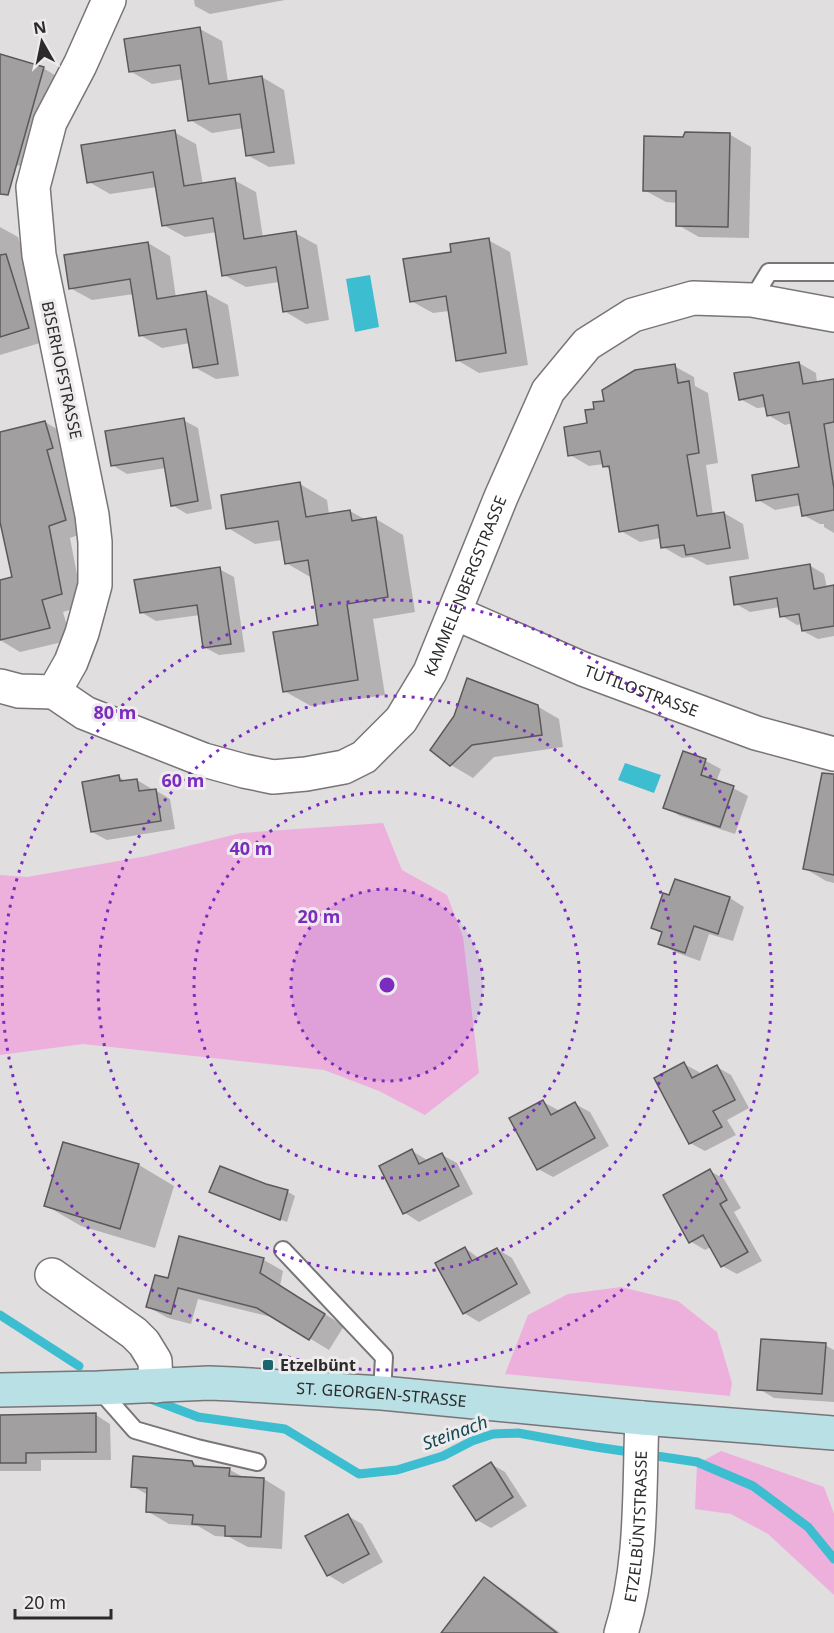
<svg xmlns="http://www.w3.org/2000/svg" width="834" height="1633" viewBox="0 0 834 1633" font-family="'Noto Sans',sans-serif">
<rect width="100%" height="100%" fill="#e1dee0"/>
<g fill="#edb0dc">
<polygon points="383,823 402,870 447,895 463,937 479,1073 425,1115 379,1091 324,1070 83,1044 0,1055 0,875 27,877 147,856 241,833"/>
<polygon points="621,1287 678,1301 717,1332 732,1383 730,1396 505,1374 528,1315 568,1294"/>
<polygon points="721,1451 824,1487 834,1514 834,1595 768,1534 731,1514 695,1509 697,1464"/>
</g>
<g fill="#3cbdd0">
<polygon points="370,275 379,327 355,332 346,279"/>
<polygon points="625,763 661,775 654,793 618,780"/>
</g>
<g fill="#0003">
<polygon points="194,0 285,0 210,14 195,6"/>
<polygon points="200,29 222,41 228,82 262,77 284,90 295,164 269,167 247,155 244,128 212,133 190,120 184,79 152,84 130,71"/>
<polygon points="0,56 43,68 58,77 32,169 8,163 0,158"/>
<polygon points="174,132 196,144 203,185 234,180 256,192 263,238 295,233 317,245 329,320 306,324 284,311 279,282 246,287 224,275 217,232 185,237 163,225 157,187 110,194 89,182"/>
<polygon points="729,134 751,147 749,238 699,237 678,225 678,203 666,202 644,190 684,138"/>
<polygon points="0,227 18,237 50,340 0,355"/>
<polygon points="488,240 510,252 528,365 479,373 457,360 449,311 433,313 411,301 453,253"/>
<polygon points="148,243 170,256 176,298 206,293 228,305 239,376 216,379 194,367 190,343 162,348 140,335 134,294 92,300 70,288"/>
<polygon points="799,363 816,373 817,383 834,381 834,533 824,527 824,524 820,524 803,515 802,505 775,510 758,500 801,468 793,423 785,425 768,415 767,407 757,408 740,399"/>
<polygon points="674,366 694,377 695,386 708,393 718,463 706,465 713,515 724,513 743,524 749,559 707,565 692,557 682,558 663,547 661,538 640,542 621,531 611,470 604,466 604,464 589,466 570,455 589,425 596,410 605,402"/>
<polygon points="183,420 198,428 212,509 187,514 172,505 166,468 127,474 112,465"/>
<polygon points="45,422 67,435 86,532 70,538 83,606 63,612 71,640 20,652 0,640 0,581 14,578 0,515 0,433"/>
<polygon points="300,484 327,500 329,514 350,511 366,520 376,519 403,535 415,612 373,619 385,695 311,706 284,691 319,627 312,578 286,563 282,540 255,544 228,528"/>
<polygon points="809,565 824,574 827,588 834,587 834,636 818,639 803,631 802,624 797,625 782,616 780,607 750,612 736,604"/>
<polygon points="219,569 234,577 245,652 219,655 204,647 200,615 156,621 141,612"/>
<polygon points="537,706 559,719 563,747 494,757 473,778 451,765 432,750"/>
<polygon points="683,753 706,761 721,769 716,782 733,788 748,796 735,834 680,816 665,807"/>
<polygon points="119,777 127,782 137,780 152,789 152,791 155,790 170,799 175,829 107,840 92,832"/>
<polygon points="834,814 834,883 826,881 804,868"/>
<polygon points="730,898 744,907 733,941 709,934 700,961 675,952 660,943 663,933 653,927"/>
<polygon points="684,1064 699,1072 700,1075 717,1067 731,1075 749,1108 727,1120 736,1135 705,1151 690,1143"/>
<polygon points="543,1102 558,1110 559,1113 575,1104 590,1112 609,1146 553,1177 538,1169"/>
<polygon points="64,1144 139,1165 174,1186 155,1248 81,1226 45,1205"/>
<polygon points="412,1151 427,1160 428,1162 442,1155 457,1163 473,1194 419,1222 405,1213"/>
<polygon points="710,1171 724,1179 741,1208 734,1212 762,1261 737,1274 722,1266 711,1247 705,1250 690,1241"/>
<polygon points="266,1186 288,1192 295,1196 287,1222 218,1195"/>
<polygon points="465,1248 480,1259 497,1249 512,1258 531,1293 479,1322 464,1313"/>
<polygon points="264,1260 283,1271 280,1286 344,1326 329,1350 276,1318 198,1299 191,1324 168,1318 148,1307 169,1280"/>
<polygon points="825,1345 834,1350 834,1402 774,1398 759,1389"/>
<polygon points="96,1415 110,1424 111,1460 41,1460 41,1471 0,1471 0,1416"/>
<polygon points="192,1462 202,1468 230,1470 245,1478 264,1479 285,1492 282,1549 248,1547 229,1537 215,1536 198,1526 169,1524 147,1511 148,1495 132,1486"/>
<polygon points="491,1464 505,1472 527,1506 491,1528 477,1520"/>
<polygon points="348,1516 362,1524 383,1562 343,1584 328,1575"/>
<polygon points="485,1579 506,1592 560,1633 456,1633"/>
</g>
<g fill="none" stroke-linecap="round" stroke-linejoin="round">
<g stroke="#3cbdd0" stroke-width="9">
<polyline points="0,1315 79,1366"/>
<polyline points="148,1398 198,1417 285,1429 359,1474 397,1470 443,1456 472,1441 493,1434 518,1433 596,1447 697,1462 753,1486 808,1527 834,1559"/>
</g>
</g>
<g fill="#a29fa1" stroke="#5b585a" stroke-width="1.5">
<polygon points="200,27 209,84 262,76 274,152 246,156 240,114 188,121 180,65 129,72 124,39"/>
<polygon points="0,54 44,67 8,195 0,194"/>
<polygon points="175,130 184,186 235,178 244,239 296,231 308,308 283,312 276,267 222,276 213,218 162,226 153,172 87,183 81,145"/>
<polygon points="685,132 730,133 728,227 676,226 676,191 643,191 644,136 683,137"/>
<polygon points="489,238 506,353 456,361 446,296 410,302 403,259 451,252 450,244"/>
<polygon points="148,242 157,299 206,291 218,364 193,368 186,329 139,336 130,279 69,289 64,255"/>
<polygon points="6,254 29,328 0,337 0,255"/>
<polygon points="799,362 803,384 834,379 834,422 824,424 834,489 834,510 802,516 798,494 756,501 752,475 799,467 789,412 767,416 763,395 739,400 734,373"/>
<polygon points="675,364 678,383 689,381 699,453 687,455 697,516 724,512 730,548 686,555 684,545 661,548 658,525 619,532 609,466 603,467 600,451 568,456 564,427 587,423 585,410 594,409 593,402 604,401 602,390 635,370"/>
<polygon points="184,418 198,501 171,506 163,458 111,466 105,431"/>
<polygon points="45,421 53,448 47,450 66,520 49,526 62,594 42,600 50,628 0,640 0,580 12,577 0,522 0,432"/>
<polygon points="300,482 306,517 350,510 352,521 376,517 388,597 347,604 358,680 283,692 273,632 318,625 308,560 285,564 278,521 226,529 221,495"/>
<polygon points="810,564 814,589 834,585 834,626 802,631 799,614 780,617 777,598 734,605 730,577"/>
<polygon points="220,567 231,644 203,648 197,605 140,613 134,580"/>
<polygon points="467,678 538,705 542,735 472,745 450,766 430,750 454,716"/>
<polygon points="683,751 706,759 701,775 734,786 720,827 663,808"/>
<polygon points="822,773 834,774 834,875 803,869"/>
<polygon points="119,775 120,781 137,779 139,791 156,789 161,821 91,832 82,782"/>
<polygon points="675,879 730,897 718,934 694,926 685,953 658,944 662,932 651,928 663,893 669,895"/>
<polygon points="684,1062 692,1078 717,1065 735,1100 713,1111 722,1127 689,1144 654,1078"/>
<polygon points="543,1100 551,1115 575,1102 595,1138 537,1170 509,1118"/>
<polygon points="63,1142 139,1164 120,1229 44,1206"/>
<polygon points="412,1149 419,1164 442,1153 459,1186 403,1214 379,1166"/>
<polygon points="220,1166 266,1184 288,1190 280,1220 209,1192"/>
<polygon points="710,1169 727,1200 720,1204 748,1252 721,1267 703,1235 689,1243 663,1195"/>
<polygon points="179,1236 264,1258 260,1273 325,1314 309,1340 257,1308 178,1288 171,1314 146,1307 155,1275 168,1278"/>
<polygon points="465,1247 472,1261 497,1248 517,1284 463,1314 435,1263"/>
<polygon points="761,1339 826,1343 822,1394 757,1390"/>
<polygon points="96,1413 96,1452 26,1453 26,1463 0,1463 0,1415"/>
<polygon points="133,1456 192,1461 194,1466 230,1468 229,1476 264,1478 261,1537 225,1536 225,1526 192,1524 193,1515 146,1512 147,1488 131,1487"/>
<polygon points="491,1462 513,1497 476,1521 453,1486"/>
<polygon points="348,1514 369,1554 327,1576 305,1536"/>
<polygon points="484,1577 557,1633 441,1633"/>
</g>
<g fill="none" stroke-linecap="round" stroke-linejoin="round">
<g stroke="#787477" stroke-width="20">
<g id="lane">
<polyline points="752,300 769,272 834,272"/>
<polyline points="283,1250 384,1357 382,1393"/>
<polyline points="98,1388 135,1430 197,1448 257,1462"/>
</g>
</g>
<g stroke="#787477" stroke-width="36">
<g id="street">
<path id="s1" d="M455 613 583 669 756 733 834 754"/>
<polyline points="0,686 19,691 54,692 71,662 82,633 95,585 95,542 92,515 39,255 33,187 50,122 80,65 109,0"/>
<path id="s2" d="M54 692 85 713 204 760 244 771 273 777 306 774 344 767 364 757 401 720 430 672 501 497 548 391 587 344 633 315 693 298 752 300 834 315"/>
<polyline points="52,1275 134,1333 144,1343 155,1361 156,1386"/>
<path id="s3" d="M621 1633C643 1565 639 1489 642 1418"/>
</g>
</g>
<g stroke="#787477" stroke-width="36">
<g id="secondary">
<path id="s4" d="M0 1390 98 1388 209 1383 233 1384 382 1393 642 1418 834 1433"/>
</g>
</g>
<use href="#lane" stroke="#fff" stroke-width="16"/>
<use href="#street" stroke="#fff" stroke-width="33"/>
<use href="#secondary" stroke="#b8e0e5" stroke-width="33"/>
</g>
<circle cx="387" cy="985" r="96" fill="#7b2cbf" fill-opacity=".12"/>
<g fill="none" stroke="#7b2cbf" stroke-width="3" stroke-dasharray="3 6">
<circle cx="387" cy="985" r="96"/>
<circle cx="387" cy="985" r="193"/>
<circle cx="387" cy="985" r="289"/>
<circle cx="387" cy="985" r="385"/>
</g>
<rect fill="#1a6570" stroke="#eeebed" stroke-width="2" x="262" y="1359" width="12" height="12" rx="3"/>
<g text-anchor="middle" stroke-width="6" stroke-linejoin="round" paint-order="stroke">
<g font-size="16" fill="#2c2b2c" stroke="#eeebed">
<text transform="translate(62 370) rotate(78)" y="6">BISERHOFSTRASSE</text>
<text dy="6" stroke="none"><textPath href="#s2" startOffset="532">KAMMELENBERGSTRASSE</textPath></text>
<text dy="6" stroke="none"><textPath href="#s1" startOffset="202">TUTILOSTRASSE</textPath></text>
<text dy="6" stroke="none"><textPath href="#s4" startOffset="382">ST. GEORGEN-STRASSE</textPath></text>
<text dy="6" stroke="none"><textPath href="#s3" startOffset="108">ETZELBÜNTSTRASSE</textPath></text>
</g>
<g font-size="16" font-weight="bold" fill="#2c2b2c" stroke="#eeebed" text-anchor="start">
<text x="280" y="1371">Etzelbünt</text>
</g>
<g font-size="18" font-style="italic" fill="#144a52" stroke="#eeebed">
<text transform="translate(455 1433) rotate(-20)" y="6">Steinach</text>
</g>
</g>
<circle cx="387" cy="985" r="9" fill="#7b2cbf" stroke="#eeebed" stroke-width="3"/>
<g font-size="18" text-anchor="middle" font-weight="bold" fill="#7b2cbf" stroke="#eeebed" stroke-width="6" stroke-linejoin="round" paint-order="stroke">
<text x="115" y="719">80 m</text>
<text x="183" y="787">60 m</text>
<text x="251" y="855">40 m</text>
<text x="319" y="923">20 m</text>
</g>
<g transform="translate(42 42) rotate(351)" stroke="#eeebed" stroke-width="4.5" paint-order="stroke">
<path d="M0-4.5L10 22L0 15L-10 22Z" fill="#2c2b2c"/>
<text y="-9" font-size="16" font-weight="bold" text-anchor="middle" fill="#2c2b2c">N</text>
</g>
<path d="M15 1609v9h96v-9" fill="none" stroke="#2c2b2c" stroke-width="3"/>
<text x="24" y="1609" font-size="18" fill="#2c2b2c" stroke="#eeebed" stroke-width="4.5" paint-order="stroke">20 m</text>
</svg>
